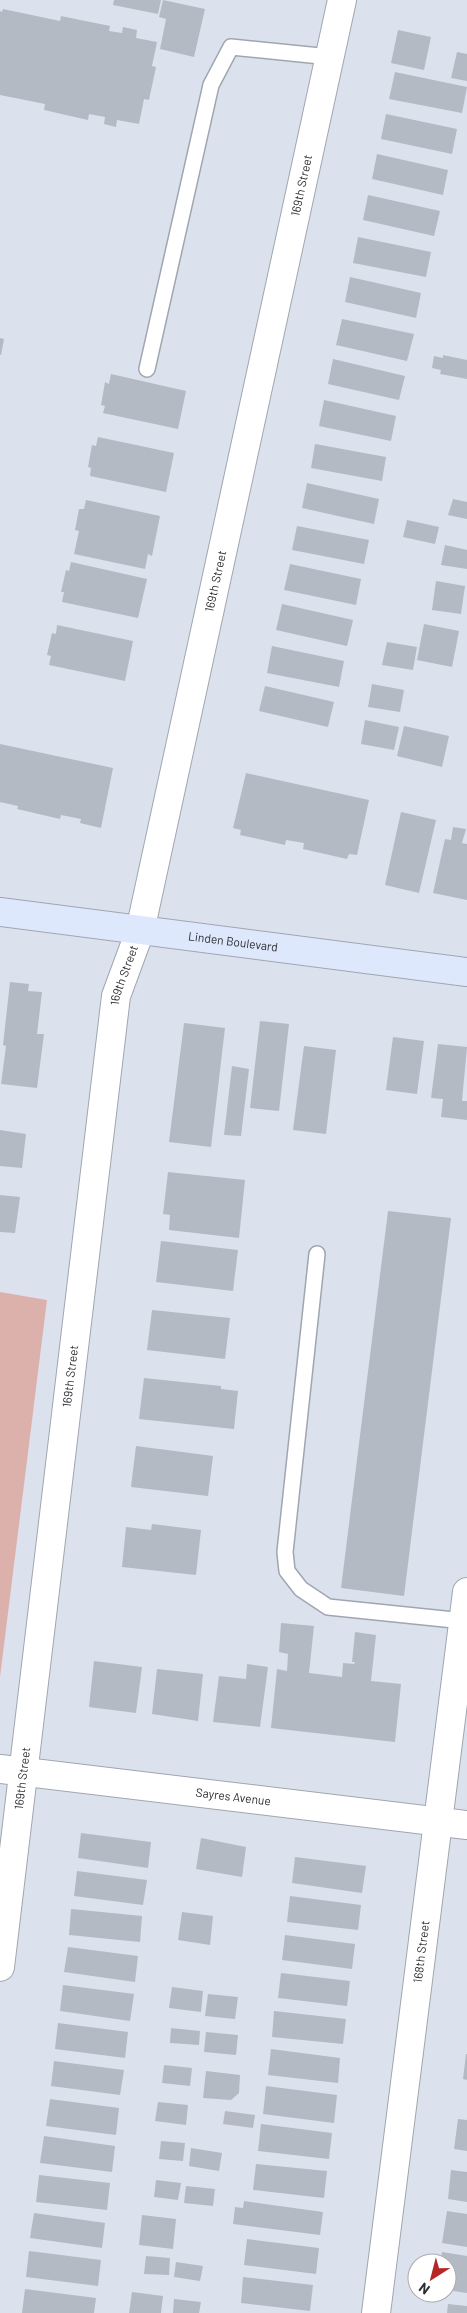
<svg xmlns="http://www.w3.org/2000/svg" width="467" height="2313" viewBox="0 0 467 2313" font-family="Barlow,sans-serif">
<rect width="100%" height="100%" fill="#dce2ed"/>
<polygon fill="#dcb0ab" points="0,1292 47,1300 0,1677"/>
<g fill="#b4bac4">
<polygon points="114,0 161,0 158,14 113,5"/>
<polygon points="163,0 205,9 194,57 160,49 166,19 159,17"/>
<polygon points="3,9 60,21 61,16 110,26 109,31 122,33 123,27 137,30 136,38 157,42 152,66 156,67 149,100 144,99 139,124 117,120 116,127 104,124 105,117 89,114 88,120 44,110 45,104 0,95 0,11 2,12"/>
<polygon points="398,30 431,37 424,70 391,63"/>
<polygon points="457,52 467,54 467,81 451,78"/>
<polygon points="395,72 467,87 462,113 389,99"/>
<polygon points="386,114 457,129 452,154 381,139"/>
<polygon points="377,154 448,170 443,195 372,179"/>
<polygon points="368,195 440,211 434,236 363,220"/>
<polygon points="358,237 431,252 426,277 353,263"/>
<polygon points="350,277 421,293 416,318 345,302"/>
<polygon points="342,319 414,334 407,361 336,345"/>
<polygon points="0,338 4,339 1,355 0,355"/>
<polygon points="443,355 467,360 467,379 440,374 441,370 432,368 434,356 443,358"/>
<polygon points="333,359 405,376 399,400 328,384"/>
<polygon points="111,374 186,391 178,429 103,413 105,406 101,405 105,382 109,384"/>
<polygon points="324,400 396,416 391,441 319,426"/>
<polygon points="98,437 174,453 166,492 90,476 91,468 88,467 92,445 96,446"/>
<polygon points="315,444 386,457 382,481 311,468"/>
<polygon points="307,483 379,499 374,524 302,508"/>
<polygon points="453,499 467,502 467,519 448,515"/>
<polygon points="86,500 160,516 152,556 148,554 145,569 74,554 79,531 75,530 79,509 84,509"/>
<polygon points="407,520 439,527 435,544 403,537"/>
<polygon points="297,526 369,540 364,564 292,550"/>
<polygon points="445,545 467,550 467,569 441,565"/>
<polygon points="71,562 147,579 138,618 62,602 64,592 61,592 66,570 69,571"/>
<polygon points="290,564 361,579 356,605 284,590"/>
<polygon points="436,581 465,586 461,614 432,610"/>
<polygon points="282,604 353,620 347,646 276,630"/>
<polygon points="424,624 459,631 452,667 417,660"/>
<polygon points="57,625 133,641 125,681 49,665 51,656 47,655 52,633 56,634"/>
<polygon points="387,642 417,647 413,670 382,665"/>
<polygon points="272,646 344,661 339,687 267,673"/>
<polygon points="372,684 404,690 400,712 368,707"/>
<polygon points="265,686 334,702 328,727 259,711"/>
<polygon points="365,720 399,727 394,750 361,744"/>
<polygon points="404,726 449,736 442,767 397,756"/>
<polygon points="0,744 113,768 101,828 80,823 81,819 61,815 60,819 17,809 18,806 0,802"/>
<polygon points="246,773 369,800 357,855 349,854 347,859 303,849 304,843 286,840 285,845 240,835 241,830 233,828"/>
<polygon points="401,812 436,820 419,893 385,885"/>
<polygon points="453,827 466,829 462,843 467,844 467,900 433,893 445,839 451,840"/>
<polygon points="10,982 29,984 28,991 42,992 37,1034 44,1034 37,1088 1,1084 6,1046 3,1045"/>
<polygon points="260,1021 289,1024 279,1111 250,1108"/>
<polygon points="184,1023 225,1028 211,1147 169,1142"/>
<polygon points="393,1037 424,1041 417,1094 386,1090"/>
<polygon points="438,1044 467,1047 462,1101 467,1101 467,1120 441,1117 443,1099 431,1098"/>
<polygon points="304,1046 336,1050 326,1134 293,1130"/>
<polygon points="232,1066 249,1069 241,1136 224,1135"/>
<polygon points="0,1130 26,1134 22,1168 0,1166"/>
<polygon points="168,1172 245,1180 239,1238 169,1230 170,1215 163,1214"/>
<polygon points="0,1195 20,1197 15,1233 0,1232"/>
<polygon points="388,1211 451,1218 404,1596 341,1588"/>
<polygon points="161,1241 238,1250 233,1291 156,1282"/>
<polygon points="152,1310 230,1318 225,1359 147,1350"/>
<polygon points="144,1378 221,1386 221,1389 238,1391 234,1429 139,1419"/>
<polygon points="136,1446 213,1456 208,1496 131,1487"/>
<polygon points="152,1524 201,1530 196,1575 122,1567 126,1527 151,1530"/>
<polygon points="281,1623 314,1626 309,1673 342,1677 343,1663 354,1664 355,1662 352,1662 355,1632 376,1635 371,1681 401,1684 395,1742 271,1728 277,1669 287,1671 288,1654 279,1652"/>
<polygon points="94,1661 142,1667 136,1713 89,1707"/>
<polygon points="247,1664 268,1667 260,1727 213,1722 219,1676 246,1679"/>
<polygon points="157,1669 203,1674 198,1721 152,1714"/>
<polygon points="81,1833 151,1842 148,1868 78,1858"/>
<polygon points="201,1838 246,1847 242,1877 196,1869"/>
<polygon points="295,1857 366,1866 362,1893 292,1883"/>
<polygon points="77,1871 147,1880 143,1905 74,1896"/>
<polygon points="290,1896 361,1905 358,1930 287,1922"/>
<polygon points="71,1909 142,1916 140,1942 69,1935"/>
<polygon points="182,1912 213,1916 210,1945 178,1940"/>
<polygon points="285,1935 355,1944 352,1969 282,1960"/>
<polygon points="68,1947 138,1956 135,1982 64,1972"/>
<polygon points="281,1973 350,1981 347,2006 278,1998"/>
<polygon points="63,1985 134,1994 130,2021 60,2011"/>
<polygon points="172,1987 203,1991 201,2012 169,2008"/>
<polygon points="208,1994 238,1997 235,2019 205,2016"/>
<polygon points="274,2011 346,2019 343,2044 272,2037"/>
<polygon points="58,2023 128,2032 125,2058 55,2049"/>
<polygon points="171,2028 200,2031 199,2045 170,2043"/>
<polygon points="206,2032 238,2035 236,2055 204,2052"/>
<polygon points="271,2049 340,2058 338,2083 268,2075"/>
<polygon points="466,2054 467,2054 467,2080 463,2079"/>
<polygon points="54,2061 124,2070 120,2095 51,2086"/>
<polygon points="164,2065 192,2068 190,2086 162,2083"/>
<polygon points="206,2071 240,2075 239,2093 231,2100 203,2098"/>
<polygon points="266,2086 337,2095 334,2123 263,2114"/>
<polygon points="50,2099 119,2108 116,2135 46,2126"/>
<polygon points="158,2102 188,2105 186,2125 155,2121"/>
<polygon points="225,2111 255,2115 253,2128 223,2124"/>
<polygon points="458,2119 467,2120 467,2151 454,2149"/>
<polygon points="261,2124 332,2133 329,2159 258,2151"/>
<polygon points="44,2136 115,2146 112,2172 40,2163"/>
<polygon points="161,2141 185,2143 183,2161 159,2159"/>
<polygon points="191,2148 222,2153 219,2171 189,2166"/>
<polygon points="256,2164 327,2171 324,2198 253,2190"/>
<polygon points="451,2170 467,2172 467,2202 448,2199"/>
<polygon points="39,2175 110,2183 107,2210 36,2202"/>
<polygon points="156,2180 181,2183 178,2200 154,2197"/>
<polygon points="186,2186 215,2189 213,2206 184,2203"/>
<polygon points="244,2201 323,2212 320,2235 233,2224 235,2207 243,2208"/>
<polygon points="447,2211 467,2214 467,2247 442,2243"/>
<polygon points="34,2213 105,2223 102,2248 30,2238"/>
<polygon points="142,2215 176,2219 173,2249 139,2245"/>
<polygon points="247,2239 319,2248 316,2274 244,2265"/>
<polygon points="29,2251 101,2260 98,2286 26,2277"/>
<polygon points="442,2252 467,2256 467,2293 447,2290 447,2263 440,2263"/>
<polygon points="146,2256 170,2258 169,2275 144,2274"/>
<polygon points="176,2262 203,2266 200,2281 174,2277"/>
<polygon points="243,2277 313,2285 310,2311 241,2303"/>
<polygon points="25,2289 96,2298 94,2313 22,2313"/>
<polygon points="132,2292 163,2296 161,2313 129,2313"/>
<polygon points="174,2299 201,2302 199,2313 173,2313"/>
<polygon points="448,2304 467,2306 467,2313 447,2313"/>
</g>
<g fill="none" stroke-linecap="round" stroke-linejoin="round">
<g stroke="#a0a6b0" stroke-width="18">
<g id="service">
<polyline points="147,369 211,85 231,47 330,57"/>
<polyline points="317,1254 285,1552 287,1571 301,1589 328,1607 464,1621"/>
</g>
</g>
<g stroke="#a0a6b0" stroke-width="30">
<g id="minor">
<path id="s1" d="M0 1769 467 1825"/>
<path id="s2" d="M0 1967 116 996 140 931 342 0"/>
<path id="s3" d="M376 2313 467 1592"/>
</g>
</g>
<g stroke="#a0a6b0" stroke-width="30">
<g id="secondary">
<path id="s4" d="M0 912 467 972"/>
</g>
</g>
<use href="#service" stroke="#fff" stroke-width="15"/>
<use href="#minor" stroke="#fff" stroke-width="28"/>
<use href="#secondary" stroke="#dde8fd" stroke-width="28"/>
</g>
<g text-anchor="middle" stroke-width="5" stroke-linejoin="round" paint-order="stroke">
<g font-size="12" fill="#2c2e32" stroke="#fff">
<text dy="4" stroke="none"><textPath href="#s2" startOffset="1810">169th Street</textPath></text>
<text dy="4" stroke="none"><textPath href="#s2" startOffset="1405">169th Street</textPath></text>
<text dy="4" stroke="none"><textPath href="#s4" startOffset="235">Linden Boulevard</textPath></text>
<text dy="4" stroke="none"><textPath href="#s2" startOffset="1000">169th Street</textPath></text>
<text dy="4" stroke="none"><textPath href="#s2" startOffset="595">169th Street</textPath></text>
<text dy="4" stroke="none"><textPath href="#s2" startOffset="190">169th Street</textPath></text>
<text dy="4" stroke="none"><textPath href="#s1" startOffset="235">Sayres Avenue</textPath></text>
<text dy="4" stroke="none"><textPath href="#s3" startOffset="364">168th Street</textPath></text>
</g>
</g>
<g transform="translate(432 2278) rotate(216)"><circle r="24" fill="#ffffff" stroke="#ababad"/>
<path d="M0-4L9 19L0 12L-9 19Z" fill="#b62625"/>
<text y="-8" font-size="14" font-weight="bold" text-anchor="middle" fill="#2c2e32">N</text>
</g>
</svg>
